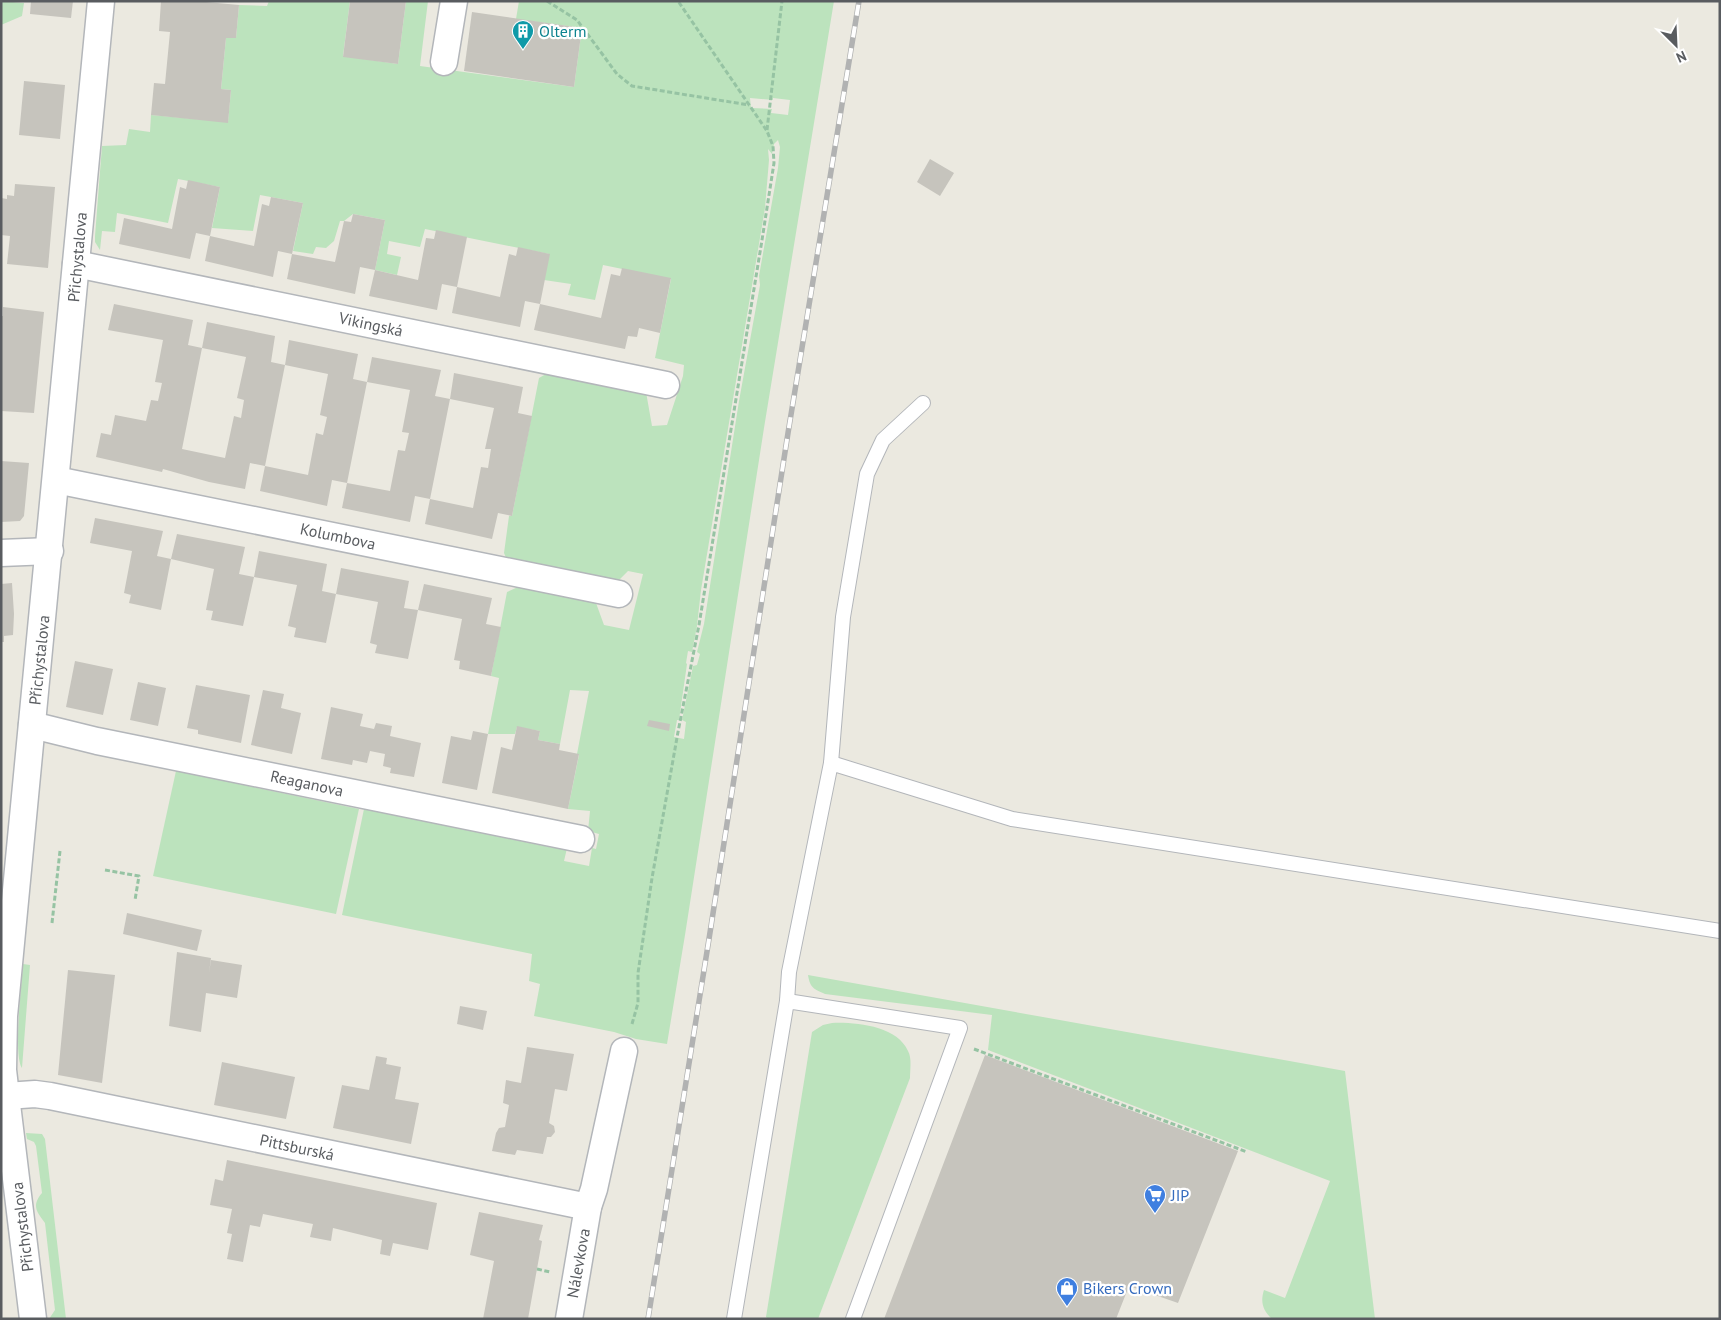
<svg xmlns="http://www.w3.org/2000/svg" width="1721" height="1320" viewBox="0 0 1721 1320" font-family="'PT Sans',sans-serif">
<rect width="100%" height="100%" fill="#ebe9e0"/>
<g fill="#bce3bd" fill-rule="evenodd">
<polygon points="1,1 24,3 22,16 1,25"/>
<path d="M269 1H350L343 56 398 64 406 1H428L420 66 574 87 582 28 516 19 519 1H834L764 428 685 935 667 1044 636 1039 614 1032 534 1016 540 984 529 981 532 954 342 915 364 809 554 848V842L568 844 564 861 589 866 592 848 596 849 599 834 588 831 590 811 568 809 579 755 577 754 589 691 570 690 560 744 538 740 540 731 517 727 515 734H488L499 678 491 676 507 592 518 587 596 603 604 625 629 630 643 574 628 571 616 583 507 560 504 553 509 516H512L539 378 546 374 646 392 652 426 667 425 683 376 684 365 655 358 671 279 603 265 595 300 568 295 571 284 544 280 549 254 425 229 420 247 389 241 387 254 401 257 397 275 375 270 385 220 353 214 344 221H340L334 241 326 248 316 247 313 254 293 251 303 203 260 195 253 231 212 228 220 187 178 179 168 223 117 213 115 232 102 231 100 250 95 242V236L102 146 126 145 129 129 150 132 151 115 228 122 231 90 221 89 226 38H236L239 5 267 6ZM750 98 773 100V98L790 100 788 115 771 113 772 109 751 108ZM778 140 780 147 778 168 759 276 760 285 739 401 704 624 697 652 700 654 697 665 693 666 682 720 686 722 684 739 674 737 677 720H679L687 664 686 663 688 651 692 652 697 626 701 590 765 208 769 160 768 149 772 154 774 144Z"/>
<polygon points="176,771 359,809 336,914 153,876"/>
<path d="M23 964 30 965 22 1068C13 1055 22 983 23 964Z"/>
<path d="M808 975 1345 1071 1375 1319H1272C1263 1311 1260 1302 1264 1290L1285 1298 1330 1181 988 1050 992 1015 825 994C814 989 810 988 808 975Z"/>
<path d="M832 1023C856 1022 897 1026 908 1051 912 1058 910 1069 910 1078L818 1319H768L766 1317 812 1032 823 1025Z"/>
<path d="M26 1133 42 1134 45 1139 66 1319H49L55 1310 45 1223C37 1212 31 1206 42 1193L36 1146 34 1142 27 1139Z"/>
</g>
<g fill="#c6c4bd" fill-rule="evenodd">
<polygon points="31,1 73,1 71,18 30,14"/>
<polygon points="161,1 195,1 239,5 236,38 226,38 221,89 231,90 228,123 151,115 154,83 165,84 170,32 159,31"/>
<polygon points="350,1 406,1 398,64 343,57"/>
<polygon points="472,12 582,28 574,87 464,71"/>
<polygon points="24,81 65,85 60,139 19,135"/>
<polygon points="930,159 954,173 940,196 917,182"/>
<polygon points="188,180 220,187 210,236 254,246 262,204 269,206 271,197 303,203 292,254 278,251 273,277 205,261 210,236 196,233 190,259 119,244 124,218 172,229 180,187 186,189"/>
<polygon points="15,184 55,187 48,268 7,264 10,236 1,235 1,198 7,199 7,195 14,196"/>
<polygon points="353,214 385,220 375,270 360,267 355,294 287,279 292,254 335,262 344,221 351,222"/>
<polygon points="436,230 467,237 457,287 442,284 437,310 369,296 375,270 418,280 426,238 434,239"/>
<polygon points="518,247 550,254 540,304 601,318 611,274 620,276 622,268 671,278 660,333 639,328 637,337 628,336 625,349 534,330 540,304 525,301 520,327 452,313 457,287 500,297 509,254 516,256"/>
<path d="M114 304 193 320 188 345 202 348 207 322 275 336 271 362 285 365 289 340 358 354 353 379 367 382 347 483 390 491 398 450 405 451 409 433 402 432 410 390 367 382 372 357 441 370 435 396 450 399 430 499 415 496 410 522 342 508 347 483 332 480 327 506 260 491 265 466 250 463 245 489 209 482 163 469 162 472 96 457 101 433 111 435 115 415 146 421 151 400 158 401 162 383 155 382 163 340 108 330ZM202 348 246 357 237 398 244 400 241 418 234 416 225 458 182 449ZM285 365 328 374 320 415 327 417 323 435 316 433 308 475 265 466Z"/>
<polygon points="3,307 44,312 34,413 1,411 1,316 3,316"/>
<polygon points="454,373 523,387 518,413 532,416 512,516 498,513 492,539 425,524 430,499 473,508 481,467 488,468 491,449 485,449 494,408 450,399"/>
<polygon points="1,461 29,463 24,516 20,521 1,522"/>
<polygon points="95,518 163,531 157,556 171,559 177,534 245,547 239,574 254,577 243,626 211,620 213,611 206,610 214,569 171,559 161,610 129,603 131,595 124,593 132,551 90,543"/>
<polygon points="259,551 327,564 322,591 336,594 326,643 294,637 296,628 288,626 297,585 254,577"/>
<polygon points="341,568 409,581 404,608 418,610 408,659 375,653 377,645 370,643 378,602 336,594"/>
<polygon points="12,583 14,614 13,635 4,636 4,642 1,642 1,584"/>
<polygon points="424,584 492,598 486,624 501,627 491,676 459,669 460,661 454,660 462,619 418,610"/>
<polygon points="75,661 113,669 103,715 66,707"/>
<polygon points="138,682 166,688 158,726 130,720"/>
<polygon points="196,685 250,695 241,743 198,734 198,730 187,728"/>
<polygon points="263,690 284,694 281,708 301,713 292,754 251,745"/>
<polygon points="331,707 363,714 360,726 374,729 376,723 392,726 390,736 421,743 414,777 390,773 391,768 383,766 385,754 370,751 367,763 353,760 352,765 321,759"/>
<polygon points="649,720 670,724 669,731 647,726"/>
<polygon points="517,726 540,731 538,740 560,744 559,750 579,754 568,809 492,793 501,747 512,750"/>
<polygon points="473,731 488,734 477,790 442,783 451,736 471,740"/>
<polygon points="127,913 202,930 197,951 123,934"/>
<polygon points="177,952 211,958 209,973 211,960 242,965 237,998 206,993 201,1032 169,1026"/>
<polygon points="68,970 115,975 102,1083 58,1075"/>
<polygon points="460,1006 487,1011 483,1030 457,1024"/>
<polygon points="527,1047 574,1054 567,1091 555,1089 549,1123 554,1126 555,1132 551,1137 547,1137 543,1154 517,1150 515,1155 492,1151 496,1133 499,1128 505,1127 509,1105 503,1103 506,1080 521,1083"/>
<polygon points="985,1055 1238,1151 1178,1303 1129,1286 1116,1319 884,1319"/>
<polygon points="376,1056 387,1058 386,1064 401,1067 395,1099 419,1103 411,1144 333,1128 342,1085 369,1090"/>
<polygon points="222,1062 295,1077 286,1119 214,1105"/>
<polygon points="227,1160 437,1203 428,1250 393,1243 390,1256 380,1254 382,1240 333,1228 331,1241 310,1237 313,1224 263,1214 260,1227 250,1225 243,1262 227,1259 232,1234 227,1233 232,1209 210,1205 215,1179 223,1181"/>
<polygon points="479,1212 543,1225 539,1240 542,1241 528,1319 483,1319 494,1261 470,1255"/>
</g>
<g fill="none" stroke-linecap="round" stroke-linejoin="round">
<g stroke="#b3b6ba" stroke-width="16">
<g id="lane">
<polyline points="831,763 843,617 867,474 883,440 923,403"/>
<polyline points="787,1001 789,972 831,763 1012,819 1720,931"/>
<polyline points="734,1319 787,1001 960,1028 853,1319"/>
</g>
</g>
<g stroke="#b3b6ba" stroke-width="29">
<g id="street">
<polyline points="444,62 454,1"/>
<polyline points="76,264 666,385"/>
<polyline points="56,480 619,594"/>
<polyline points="1,553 50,551"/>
<polyline points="32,725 97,741 581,839"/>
<polyline points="6,1096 35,1094 50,1096 588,1207"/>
<polyline points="33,1319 6,1096 3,1070 4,1016 101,1"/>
<polyline points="569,1319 588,1207 594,1189 624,1051"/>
</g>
</g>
<g stroke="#96c3a3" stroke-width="3" stroke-dasharray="5 2.5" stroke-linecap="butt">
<polyline points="547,1 577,20 617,74 632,86 749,105"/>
<polyline points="767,130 782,1"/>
<polyline points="105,870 139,876 135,900"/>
<polyline points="52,923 60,851"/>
<polyline points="632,1024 638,1003 638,973 652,878 678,732 699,625 762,240 774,163 773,146 767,131 678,1"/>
<polyline points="974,1049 1247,1152"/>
<polyline points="537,1269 550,1272"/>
</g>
<use href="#lane" stroke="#fff" stroke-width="14"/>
<use href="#street" stroke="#fff" stroke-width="26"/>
<g stroke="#b1b2b2" stroke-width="5.5">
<polyline id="rail" points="648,1319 709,939 788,433 859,1"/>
</g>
<use href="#rail" stroke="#fff" stroke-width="4" stroke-dasharray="11" stroke-linecap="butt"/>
</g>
<defs>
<g id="building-pin" transform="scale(1.125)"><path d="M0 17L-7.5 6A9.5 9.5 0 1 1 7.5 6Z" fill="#0f9aa8" stroke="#fff"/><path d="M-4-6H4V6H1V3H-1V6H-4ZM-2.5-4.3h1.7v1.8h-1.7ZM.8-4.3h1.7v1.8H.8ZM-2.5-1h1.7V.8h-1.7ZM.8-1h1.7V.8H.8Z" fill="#fff"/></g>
<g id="supermarket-pin" transform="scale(1.125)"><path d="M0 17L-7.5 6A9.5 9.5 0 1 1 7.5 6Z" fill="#3f7fe0" stroke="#fff"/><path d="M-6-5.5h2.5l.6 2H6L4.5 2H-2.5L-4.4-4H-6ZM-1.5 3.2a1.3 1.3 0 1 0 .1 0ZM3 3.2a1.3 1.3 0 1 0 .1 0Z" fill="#fff"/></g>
<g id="shop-pin" transform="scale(1.125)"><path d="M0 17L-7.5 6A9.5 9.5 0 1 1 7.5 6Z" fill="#3f7fe0" stroke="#fff"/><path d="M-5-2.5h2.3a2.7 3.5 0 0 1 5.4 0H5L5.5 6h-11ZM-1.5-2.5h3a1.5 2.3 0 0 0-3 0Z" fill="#fff"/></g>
</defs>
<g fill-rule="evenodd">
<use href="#building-pin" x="523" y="31"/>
<use href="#supermarket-pin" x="1155" y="1195"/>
<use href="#shop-pin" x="1067" y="1288"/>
</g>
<g text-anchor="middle" stroke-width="4.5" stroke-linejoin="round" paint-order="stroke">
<g font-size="16" fill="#0d838f" stroke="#fff" text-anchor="start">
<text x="539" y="37">Olterm</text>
</g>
<g font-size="16" fill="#595c60" stroke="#fff">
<text transform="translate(77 257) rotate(-85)" y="6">Přichystalova</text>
<text transform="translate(371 324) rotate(12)" y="6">Vikingská</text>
<text transform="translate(338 536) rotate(12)" y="6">Kolumbova</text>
<text transform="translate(39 660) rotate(-84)" y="6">Přichystalova</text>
<text transform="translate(307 783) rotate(12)" y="6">Reaganova</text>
<text transform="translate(297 1147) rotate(12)" y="6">Pittsburská</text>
<text transform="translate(22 1227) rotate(-97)" y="6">Přichystalova</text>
<text transform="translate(578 1263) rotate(-80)" y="6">Nálevkova</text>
</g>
<g font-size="16" fill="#366cbe" stroke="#fff" text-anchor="start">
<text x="1171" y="1201">JIP</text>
<text x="1083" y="1294">Bikers Crown</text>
</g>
</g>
<rect width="1721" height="1320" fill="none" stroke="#595c60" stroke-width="5"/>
<g transform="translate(1676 45) rotate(156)" stroke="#ffffff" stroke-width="4" paint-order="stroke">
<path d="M0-4L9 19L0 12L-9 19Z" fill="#595c60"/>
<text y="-8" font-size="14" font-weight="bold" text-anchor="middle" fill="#595c60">N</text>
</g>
</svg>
